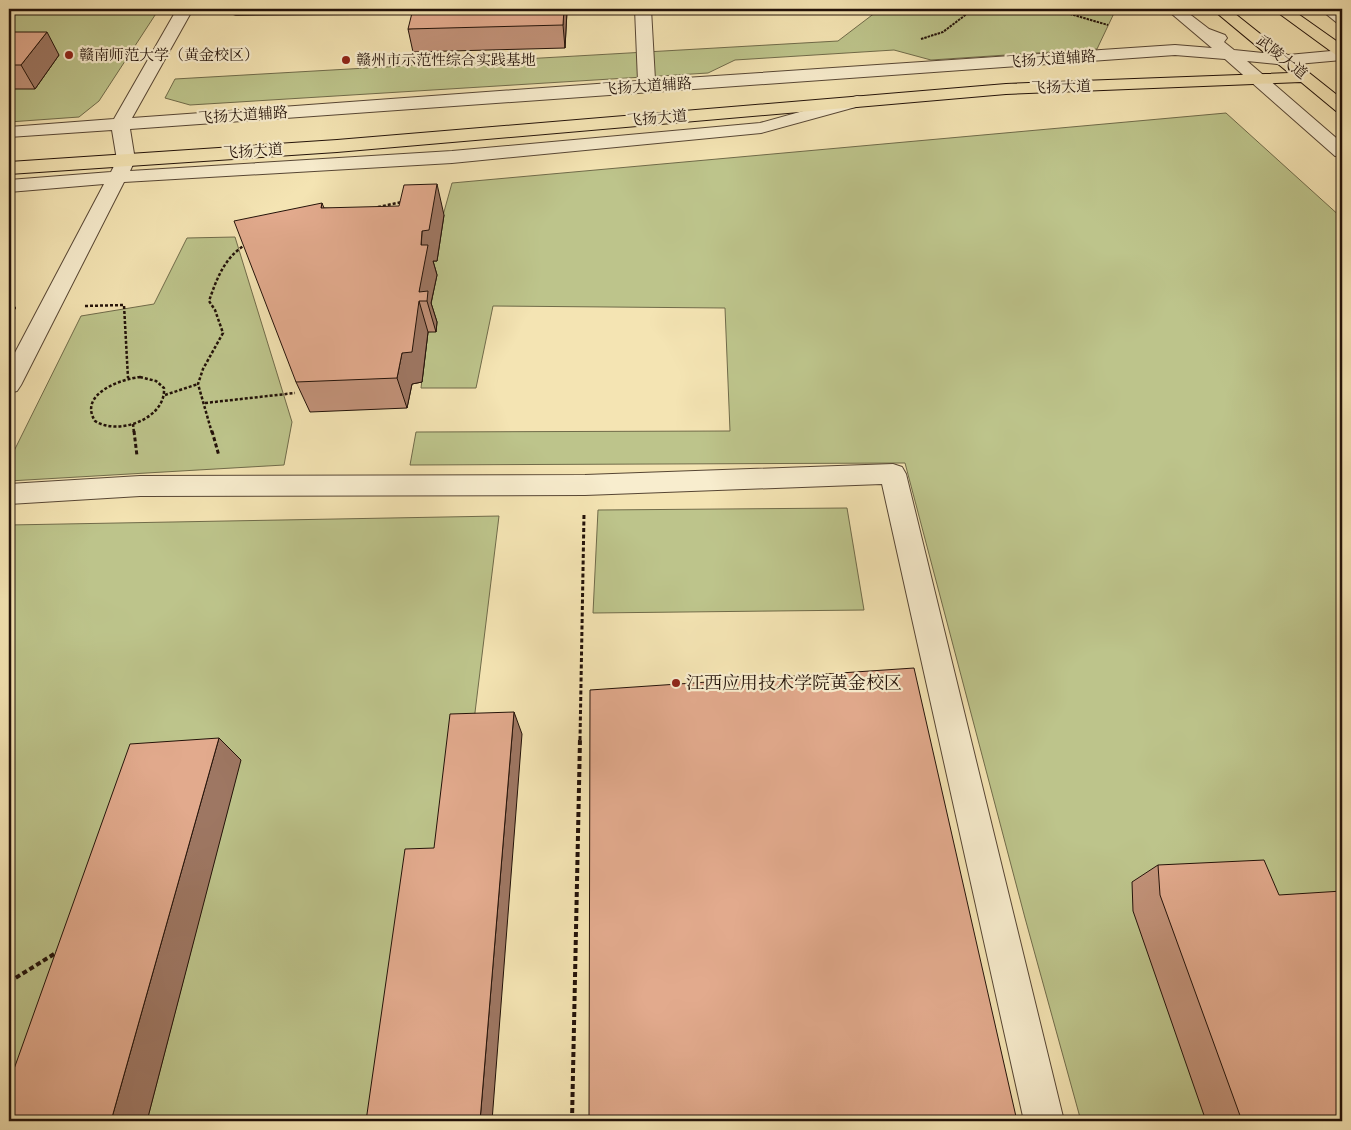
<svg xmlns="http://www.w3.org/2000/svg" width="1351" height="1130" viewBox="0 0 1351 1130" font-family="'Old Standard TT','Noto Serif SC',serif">
<rect width="100%" height="100%" fill="#f4e4b3"/>
<filter id="stains"><feTurbulence type="fractalNoise" baseFrequency=".004" numOctaves="4"/><feColorMatrix values="0 0 0 0 .2 0 0 0 0 .09 0 0 0 0 .02 0 0 0 .5 -.17"/></filter>
<radialGradient id="worn" r=".72"><stop offset=".6" stop-color="#630" stop-opacity="0"/><stop offset="1" stop-color="#630" stop-opacity=".3"/></radialGradient>
<g fill="#bdc48b" stroke="#706b4a">
<polygon points="9,9 159,9 99,101 79,117 9,122"/>
<polygon points="880,9 1116,9 1097,49 931,60 894,50 735,60 708,73 190,105 165,98 175,79 838,41"/>
<polygon points="1226,113 1342,218 1342,905 1206,1121 1081,1121 1025,918 905,463 410,465 416,432 730,431 725,308 493,306 476,388 421,388 428,332 436,331 428,322 436,276 430,262 452,183"/>
<polygon points="235,237 292,422 284,465 9,481 9,461 81,316 154,304 187,238"/>
<polygon points="847,508 864,610 593,613 598,510"/>
<polygon points="499,516 472,737 386,1121 147,1121 240,760 9,1121 9,525"/>
</g>
<g fill="none" stroke-linecap="round" stroke-linejoin="round">
<g stroke="#574634" stroke-width="2">
<g id="minor">
<polygon points="177,9 193,9 132,118 638,81 635,9 651,9 655,80 1175,45 1212,48 1166,9 1183,9 1209,29 1225,35 1227,38 1224,42 1234,50 1263,53 1270,49 1288,55 1342,50 1342,60 1286,65 1247,61 1342,143 1342,157 1335,156 1225,59 1175,55 130,129 135,160 130,171 452,151 760,123 857,96 863,97 866,101 863,105 761,133 452,163 124,182 21,385 17,391 9,393 9,364 104,184 9,192 9,180 111,172 117,160 112,130 9,137 9,127 114,119"/>
<polygon points="229,9 361,9 358,12 353,14 236,15 231,13"/>
<polygon points="1320,9 1338,9 1342,12 1342,24 1336,22"/>
<polygon points="893,464 902,467 906,474 1064,1121 1024,1121 882,484 585,495 140,496 9,504 9,484 140,476 585,475"/>
</g>
</g>
<g stroke="#231209" stroke-width="2">
<g id="major">
<polygon points="1212,9 1229,9 1342,99 1342,112 1336,111 1301,82 1006,94 337,152 9,174 9,162 337,140 1006,84 1289,73"/>
<polygon points="1273,9 1291,9 1342,45 1342,57 1336,55"/>
</g>
</g>
<g stroke="#231209" stroke-width="2" stroke-dasharray="2.5 1" stroke-linecap="butt">
<polyline points="1053,9 1108,25"/>
<polyline points="921,39 943,32 968,13 970,9"/>
</g>
<g stroke="#231209" stroke-width="2.5" stroke-dasharray="3 2" stroke-linecap="butt">
<polyline points="378,207 402,202"/>
<polyline points="85,306 124,305 128,378"/>
<polyline points="9,308 16,308"/>
<path d="M140 377 156 381 164 388C166 419 118 436 95 421 78 394 121 379 140 377Z"/>
<polyline points="165,395 198,384"/>
<polyline points="205,403 295,393"/>
<polyline points="133,424 134,433"/>
<path d="M212 433 198 384 203 369 223 333 215 310 209 301C217 278 225 256 247 244"/>
</g>
<g stroke="#231209" stroke-width="3" stroke-dasharray="4 2.5" stroke-linecap="butt">
<polyline points="134,431 137,456"/>
<polyline points="212,431 219,456"/>
<polyline points="580,740 584,514"/>
</g>
<g stroke="#231209" stroke-width="4" stroke-dasharray="5 3" stroke-linecap="butt">
<polyline points="9,982 59,951"/>
<polyline points="572,1121 580,739"/>
</g>
<use href="#minor" fill="#f8edce" fill-rule="evenodd"/>
<use href="#major" fill="#f4e4b3" fill-rule="evenodd"/>
</g>
<g fill="#c29279" stroke="#231209">
<polygon points="567,11 565,48 413,52 408,29"/>
<polygon points="9,32 59,55 35,89 9,89"/>
<polygon points="322,203 324,208 444,215 437,261 433,261 437,275 431,303 437,322 436,332 428,332 422,382 412,384 407,408 310,412 296,382"/>
<polygon points="1158,865 1342,1121 1206,1121 1133,911 1132,882"/>
</g>
<g fill="#9e7763" stroke="#231209">
<polygon points="564,9 567,9 567,11 565,48 563,25"/>
<polygon points="47,32 59,55 35,89 21,65"/>
<polygon points="437,184 444,215 437,261 433,261 437,275 431,303 437,322 436,332 427,301 419,292 422,231"/>
<polygon points="419,301 428,332 422,382 412,384 407,408 397,378 402,353"/>
<polygon points="514,712 522,734 492,1121 480,1121"/>
<polygon points="219,738 241,760 147,1121 111,1121"/>
</g>
<g fill="#e2aa8d" stroke="#231209">
<polygon points="413,9 564,9 563,25 408,29"/>
<polygon points="9,32 47,32 21,65 9,65"/>
<polygon points="437,184 429,230 422,231 421,245 428,245 419,292 428,291 427,301 419,301 412,352 402,353 397,378 296,382 234,221 322,203 321,208 399,206 404,185"/>
<polygon points="914,668 1017,1121 589,1121 590,690"/>
<polygon points="514,712 480,1121 366,1121 405,849 434,848 450,714"/>
<polygon points="219,738 111,1121 9,1121 9,1083 130,744"/>
<polygon points="1264,860 1279,895 1342,891 1342,1121 1242,1121 1160,895 1158,865"/>
</g>
<g fill="#8f2418" stroke="#f8edce" stroke-width="2">
<circle cx="69" cy="55" r="5"/>
<circle cx="346" cy="60" r="5"/>
<circle cx="676" cy="683" r="5"/>
</g>
<g text-anchor="middle" stroke-width="4.5" stroke-linejoin="round" paint-order="stroke">
<g font-size="15" fill="#231209" stroke="#f8edce" text-anchor="start">
<text x="79" y="60">赣南师范大学（黄金校区）</text>
<text x="356" y="65">赣州市示范性综合实践基地</text>
</g>
<g font-size="15" fill="#231209" stroke="#f8edce">
<text transform="translate(1282 57) rotate(39)" y="5">武陵大道</text>
<text transform="translate(1051 59) rotate(-4)" y="5">飞扬大道辅路</text>
<text transform="translate(647 86) rotate(-4)" y="5">飞扬大道辅路</text>
<text transform="translate(1061 87) rotate(-2)" y="5">飞扬大道</text>
<text transform="translate(243 115) rotate(-4)" y="5">飞扬大道辅路</text>
<text transform="translate(657 118) rotate(-5)" y="5">飞扬大道</text>
<text transform="translate(253 151) rotate(-4)" y="5">飞扬大道</text>
</g>
<g font-size="18" fill="#231209" stroke="#f8edce" text-anchor="start">
<text x="686" y="689">江西应用技术学院黄金校区</text>
</g>
</g>
<rect width="1351" height="1130" fill="none" stroke="#f4e4b3" stroke-width="30"/>
<rect x="10" y="10" width="1331" height="1110" fill="none" stroke="#231209" stroke-width="2.5"/>
<rect x="15" y="15" width="1321" height="1100" fill="none" stroke="#231209"/>
<rect width="100%" height="100%" filter="url(#stains)"/>
<rect width="100%" height="100%" fill="url(#worn)"/>
</svg>
